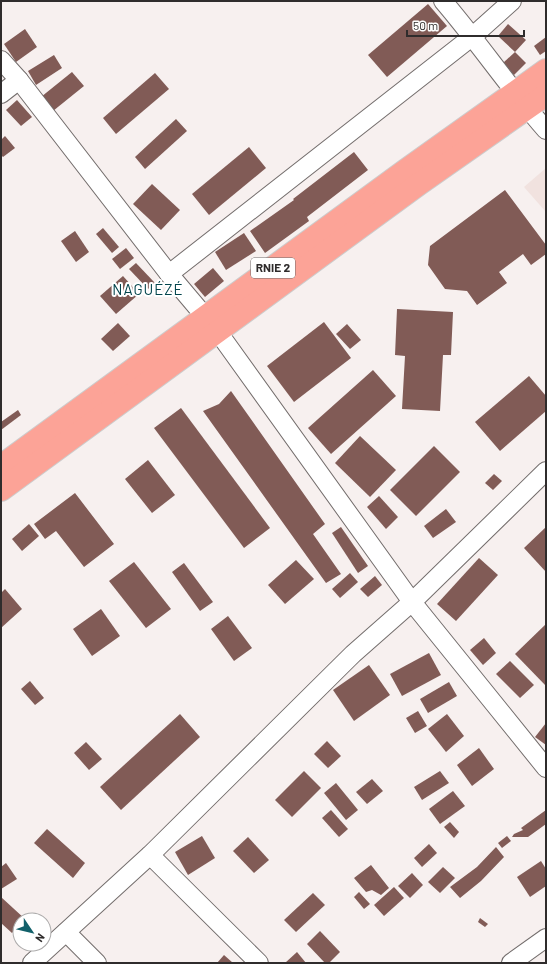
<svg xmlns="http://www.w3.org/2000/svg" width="547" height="964" viewBox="0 0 547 964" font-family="Barlow,sans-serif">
<rect width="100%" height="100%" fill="#f7f0ef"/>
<polygon fill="#f1e2df" points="546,168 546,212 524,187"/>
<g fill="#815b56">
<polygon points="428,4 447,26 387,77 368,55"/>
<polygon points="508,24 526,40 515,52 498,36"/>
<polygon points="25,29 37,47 16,62 4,44"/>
<polygon points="546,37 546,51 540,55 534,46"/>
<polygon points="515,52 526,63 514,75 503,63"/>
<polygon points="54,55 62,68 36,85 28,71"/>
<polygon points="72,72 84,86 53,111 41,97"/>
<polygon points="155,73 169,89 116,134 103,118"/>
<polygon points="17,100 32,117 21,126 6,110"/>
<polygon points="176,119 187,131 145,169 135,157"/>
<polygon points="5,136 15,148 3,157 1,155 1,140"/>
<polygon points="249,147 266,168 209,215 192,194"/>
<polygon points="354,152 368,170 307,217 309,221 265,253 250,231 294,200 293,199"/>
<polygon points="152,184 180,210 161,230 133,204"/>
<polygon points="505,190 546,245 546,254 531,265 523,254 499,272 507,283 477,305 467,291 445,289 428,265 430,246"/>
<polygon points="103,228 119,247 112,253 96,234"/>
<polygon points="75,231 89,252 76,262 61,241"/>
<polygon points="244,233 256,251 226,270 215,252"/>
<polygon points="126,248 134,258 120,269 112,259"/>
<polygon points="136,263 155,283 148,289 129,269"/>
<polygon points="213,268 224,281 205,297 194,284"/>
<polygon points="123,276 139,294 116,314 100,296"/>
<polygon points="397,309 453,312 451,355 443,355 440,411 402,409 405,356 395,355"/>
<polygon points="324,322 351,358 294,402 267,366"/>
<polygon points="118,323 130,336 113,351 101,339"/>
<polygon points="347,324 361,340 350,349 336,334"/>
<polygon points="373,370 396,396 331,454 308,428"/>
<polygon points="529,376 546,396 546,411 500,451 475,422"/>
<polygon points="231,391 325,524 313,534 341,574 326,583 203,411 219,404"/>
<polygon points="181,408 270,528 244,548 154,428"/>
<polygon points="18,410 21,415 1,430 1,422"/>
<polygon points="360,436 396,470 370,497 335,463"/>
<polygon points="434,446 460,472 416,516 390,490"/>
<polygon points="148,460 175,495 152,513 125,479"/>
<polygon points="494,474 502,481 493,490 485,483"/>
<polygon points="75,493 114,544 84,567 56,531 45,539 34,524"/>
<polygon points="379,496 398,517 386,529 367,507"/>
<polygon points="446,509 456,522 433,538 424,526"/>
<polygon points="29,524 39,536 22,551 12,539"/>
<polygon points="341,527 368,566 358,573 332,533"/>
<polygon points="546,527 546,572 524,548"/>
<polygon points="479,558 498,575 456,621 437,604"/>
<polygon points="296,560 314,579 285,604 268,585"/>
<polygon points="134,562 171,609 146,628 109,581"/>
<polygon points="184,563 213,602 200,611 172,572"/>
<polygon points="350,573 358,582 340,598 332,589"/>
<polygon points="375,576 382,585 368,597 360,589"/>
<polygon points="5,589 22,609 1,628 1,593"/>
<polygon points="101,609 120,636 92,656 73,629"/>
<polygon points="228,616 252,648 234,661 211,629"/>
<polygon points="546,624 546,686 515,654"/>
<polygon points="484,638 496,653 483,665 470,650"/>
<polygon points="429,653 441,675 402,696 390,674"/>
<polygon points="510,661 534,685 520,698 496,674"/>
<polygon points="369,665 390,695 354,721 333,690"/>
<polygon points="30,681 44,698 35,705 21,689"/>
<polygon points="449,682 457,696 428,713 420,699"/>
<polygon points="418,711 427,726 415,733 406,718"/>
<polygon points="180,714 200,737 121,810 100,787"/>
<polygon points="447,714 464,736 446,752 428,729"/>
<polygon points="546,723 546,745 535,737"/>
<polygon points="327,741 341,756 328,768 314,754"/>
<polygon points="86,742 102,759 89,770 74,753"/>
<polygon points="479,748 494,769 472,786 457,765"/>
<polygon points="304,771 321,788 292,817 275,800"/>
<polygon points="440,771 449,783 422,800 414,787"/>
<polygon points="372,779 383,791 367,804 356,792"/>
<polygon points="336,783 358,810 346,820 324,793"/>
<polygon points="453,791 465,806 440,824 429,809"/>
<polygon points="331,810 348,829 339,837 322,818"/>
<polygon points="546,810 546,824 528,837 512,837 514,834 523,830 521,828"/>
<polygon points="450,822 459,832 454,838 444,827"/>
<polygon points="47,829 85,863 73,878 34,843"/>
<polygon points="202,836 215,858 188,875 175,852"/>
<polygon points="507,836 511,841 502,848 498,843"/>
<polygon points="248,837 269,860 254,873 233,851"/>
<polygon points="429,844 437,853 422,867 414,858"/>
<polygon points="496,847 504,857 481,881 460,898 450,887 477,867"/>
<polygon points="541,861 546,869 546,886 530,897 517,877"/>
<polygon points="6,863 17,879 1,889 1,867"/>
<polygon points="371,865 389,888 381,895 372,890 366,892 354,878"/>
<polygon points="443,867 455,878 440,893 428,882"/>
<polygon points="412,873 423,885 410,898 398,886"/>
<polygon points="394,887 404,898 384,916 374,905"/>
<polygon points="359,892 370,904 364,909 354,897"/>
<polygon points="313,893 325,905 296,932 284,920"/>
<polygon points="1,897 25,919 20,920 20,924 12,933 1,923"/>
<polygon points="480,918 488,924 485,927 478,922"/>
<polygon points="320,931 340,952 329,963 325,963 307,944"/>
<polygon points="297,952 306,963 285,963"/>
<polygon points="224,955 233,963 217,963"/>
</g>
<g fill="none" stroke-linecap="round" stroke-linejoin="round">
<g stroke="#736d6c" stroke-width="20">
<g id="minor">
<path d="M443 1C479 43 510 89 546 130"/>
<polyline points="1,60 19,80 169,274 218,332 412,602 546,768"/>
<polyline points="1,94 19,80"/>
<polyline points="169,274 473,36 512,1"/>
<polyline points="150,855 259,963"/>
<polyline points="66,932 97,963"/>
<polyline points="32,963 150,855 353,654 412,602 546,471"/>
<polyline points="511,963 546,938"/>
</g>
</g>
<g stroke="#cdcccc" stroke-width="24">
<g id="highway">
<polyline points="1,466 406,170 546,70"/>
<polyline points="1,490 419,184 546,95"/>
</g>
</g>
<use href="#minor" stroke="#fff" stroke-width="18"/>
<use href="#highway" stroke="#fca397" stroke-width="22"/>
</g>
<g text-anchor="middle" stroke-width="4" stroke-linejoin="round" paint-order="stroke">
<rect fill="#fff" stroke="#6d6b6b" stroke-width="1" x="251" y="258" width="44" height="20" rx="3"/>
<g font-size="12" font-weight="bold" fill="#2f2c2c">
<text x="273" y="272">RNIE 2</text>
</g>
<g font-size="15" letter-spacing="1" fill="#02444c" stroke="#fff">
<text x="148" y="295">NAGUÉZÉ</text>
</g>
</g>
<rect width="547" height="964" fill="none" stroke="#2f2c2c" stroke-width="4"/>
<g transform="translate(32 932) rotate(125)"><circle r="19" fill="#ffffff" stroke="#acabab"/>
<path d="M0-3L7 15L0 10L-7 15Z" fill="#12606a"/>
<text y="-6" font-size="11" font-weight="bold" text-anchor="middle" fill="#2f2c2c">N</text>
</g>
<path d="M407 30v6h117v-6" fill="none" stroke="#2f2c2c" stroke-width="2"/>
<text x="413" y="30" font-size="12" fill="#2f2c2c" stroke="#ffffff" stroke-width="3" paint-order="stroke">50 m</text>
</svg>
